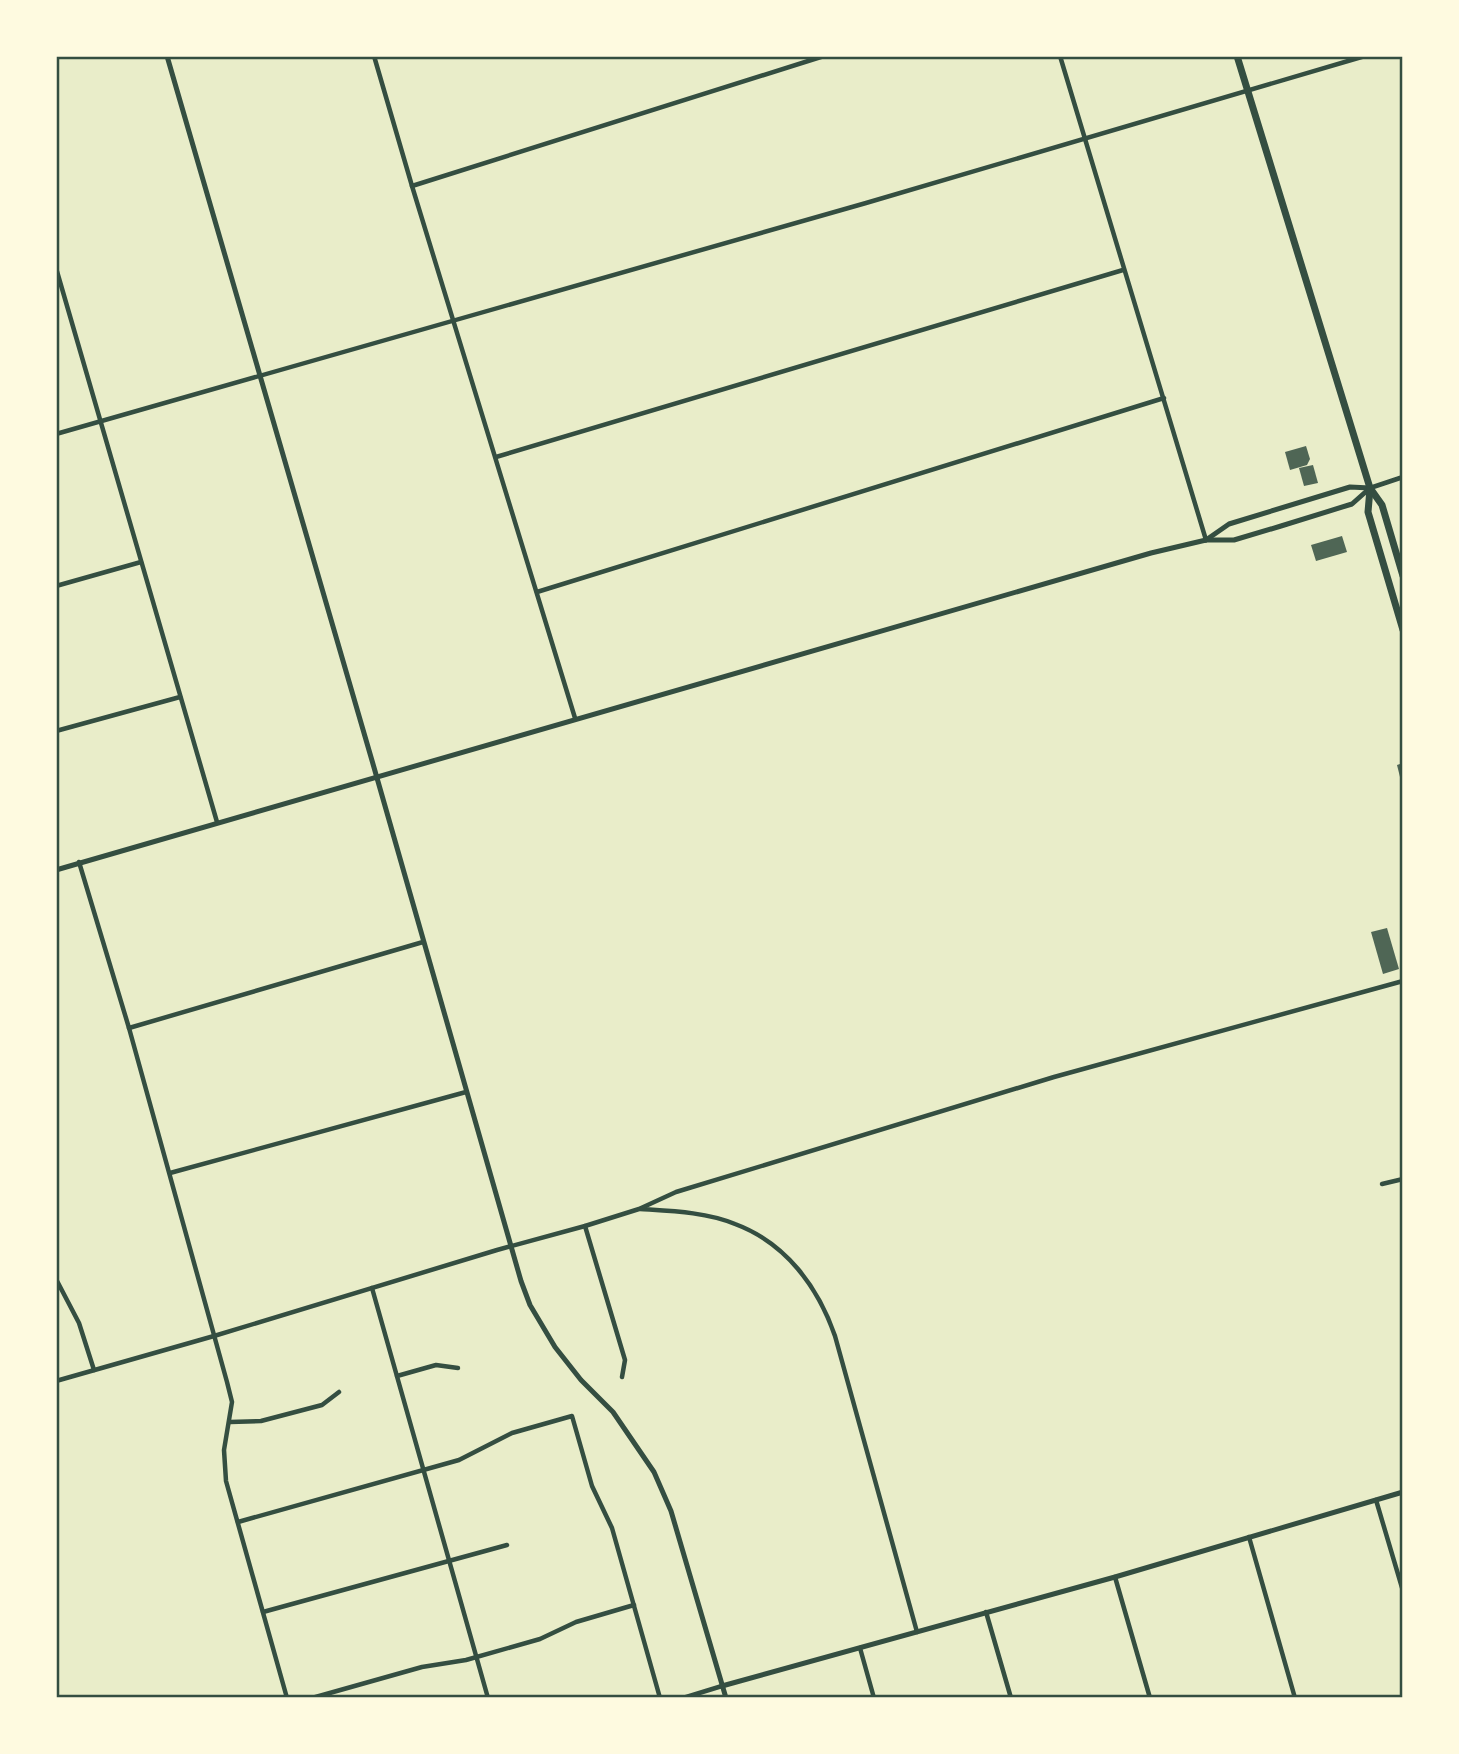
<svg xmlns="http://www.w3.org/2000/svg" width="1459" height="1754" viewBox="0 0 1459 1754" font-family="Inter,sans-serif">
<rect width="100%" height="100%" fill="#e9edc9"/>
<g fill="#4f6655">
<polygon points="1306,446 1310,459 1307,465 1290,470 1285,452"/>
<polygon points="1313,465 1318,483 1304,486 1299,468"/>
<polygon points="1342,536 1347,552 1316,561 1311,545"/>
<polygon points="1403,763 1403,785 1402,785 1397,765"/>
<polygon points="1387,928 1399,969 1383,974 1371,932"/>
</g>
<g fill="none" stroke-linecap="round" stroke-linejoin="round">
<g stroke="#344e41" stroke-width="4.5">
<polyline points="374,56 412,186 575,718"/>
<polyline points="1060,56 1206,540"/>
<polyline points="412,186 824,56"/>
<polyline points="56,268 217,822"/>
<polyline points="56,434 866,203 1365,56"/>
<polyline points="496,457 1123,270"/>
<polyline points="56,586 141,562"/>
<polyline points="537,592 1164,398"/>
<polyline points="56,731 180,697"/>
<polyline points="79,862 129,1028 227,1382 232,1402 224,1450 226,1481 287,1698"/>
<polyline points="129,1028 423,942"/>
<polyline points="170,1173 466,1092"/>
<polyline points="1382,1184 1403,1179"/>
<path d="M640 1209C671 1211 706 1212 735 1224 786 1243 818 1287 835 1336L917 1632"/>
<polyline points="585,1226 625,1360 622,1377"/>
<polyline points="56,1279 79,1323 94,1370"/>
<polyline points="372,1288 488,1698"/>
<polyline points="397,1376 436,1365 458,1368"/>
<polyline points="56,1381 214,1336 497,1250 585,1226 639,1209 676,1192 1054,1077 1403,981"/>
<polyline points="230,1422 261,1421 322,1405 339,1392"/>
<polyline points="1376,1500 1403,1591"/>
<polyline points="238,1522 459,1460 512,1433 572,1416 592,1486 612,1528 660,1698"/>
<polyline points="1249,1537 1295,1698"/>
<polyline points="1115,1577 1150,1698"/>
<polyline points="263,1612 507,1545"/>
<polyline points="986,1612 1011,1698"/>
<polyline points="860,1648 874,1698"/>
<polyline points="312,1698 422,1667 466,1660 540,1639 576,1622 634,1605"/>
<polyline points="683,1698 722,1686"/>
</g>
<g stroke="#344e41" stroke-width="5">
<polyline points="167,56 373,764 521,1281 530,1305 555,1347 581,1380 613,1412 654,1472 671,1511 726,1698"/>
<polyline points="1206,540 1229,524 1350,487 1370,488 1403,477"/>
<polyline points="56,870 1151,553 1206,540 1234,540 1281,526 1352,504 1370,488"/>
<polyline points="722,1686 1115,1577 1403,1492"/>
</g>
<g stroke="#344e41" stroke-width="7">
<polyline points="1237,56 1370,488 1382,505 1403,576"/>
<polyline points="1370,489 1368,512 1403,630"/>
</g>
</g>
<rect width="1459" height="1754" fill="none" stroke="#fefae0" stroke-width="116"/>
<rect x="58" y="58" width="1343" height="1638" fill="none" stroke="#344e41" stroke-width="2.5"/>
</svg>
